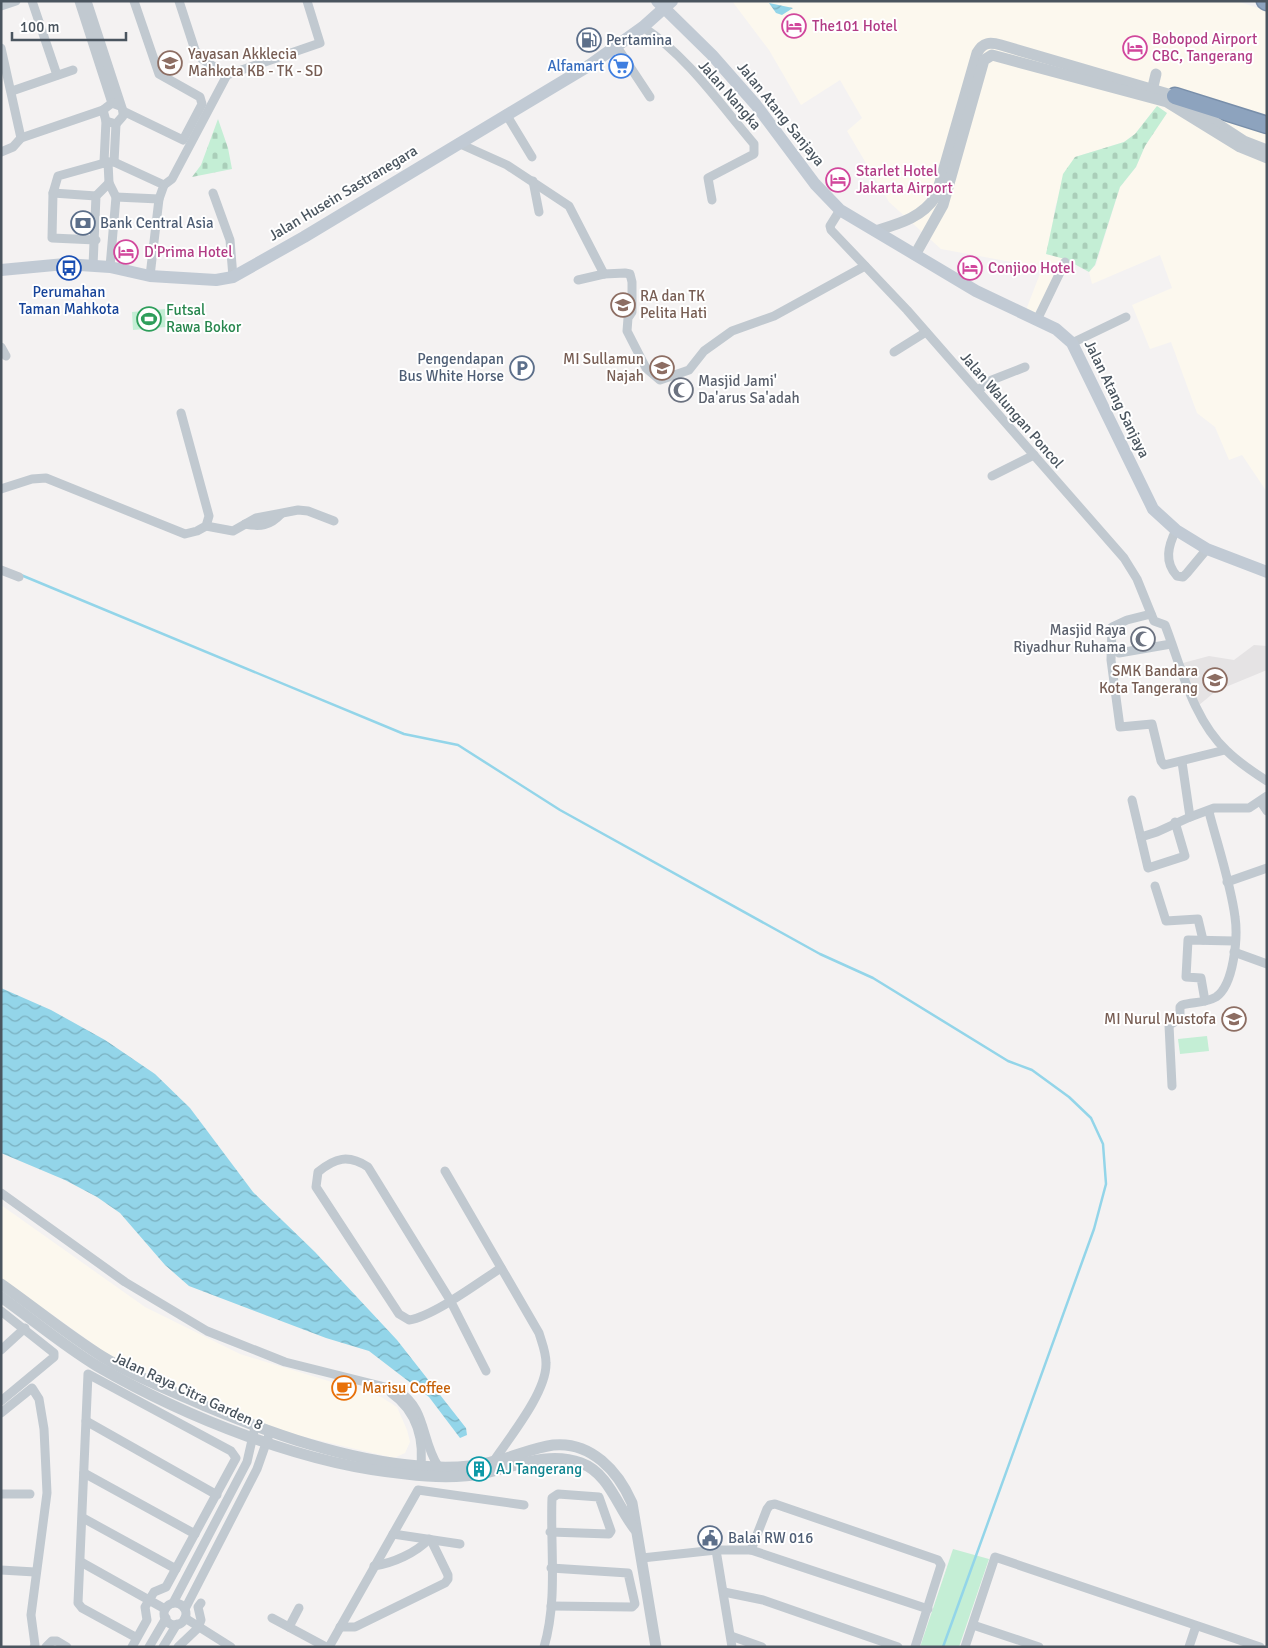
<svg xmlns="http://www.w3.org/2000/svg" width="1268" height="1648" viewBox="0 0 1268 1648" font-family="Signika,sans-serif">
<defs>
<pattern id="cemetery-stones" width="16" height="16" patternUnits="userSpaceOnUse" patternTransform="scale(1.25)"><rect width="16" height="16" fill="#c4eed5"/><path d="M2 7V4a2 2 0 0 1 4 0v3zM10 15v-3a2 2 0 0 1 4 0v3z" fill="#aaceb9"/></pattern>
<pattern id="water-waves" width="16" height="10" patternUnits="userSpaceOnUse" patternTransform="scale(1.25)"><rect width="16" height="10" fill="#93d5e9"/><path d="M0 5q4-4 8 0t8 0" fill="none" stroke="#7ab0c0"/></pattern>
</defs>
<rect width="100%" height="100%" fill="#f4f2f2"/>
<g fill="#fcf8ee">
<polygon points="732,1 1237,1 1267,11 1267,492 1242,455 1229,460 1215,427 1197,413 1171,342 1150,349 1132,305 1172,288 1160,255 1092,284 1089,272 1096,265 1120,187 1136,167 1145,146 1167,113 1157,106 1135,134 1124,142 1075,157 1055,207 1050,242 1046,254 1065,259 1035,313 1026,310 1041,271 1017,263 941,249 889,202 847,131 862,118 840,80 801,105 769,50"/>
<polygon points="1,1205 145,1307 240,1354 381,1397 397,1407 407,1430 410,1442 405,1453 394,1458 292,1434 184,1393 106,1353 1,1278"/>
</g>
<polygon fill="#e5e3e4" points="1254,645 1267,646 1267,670 1216,691 1199,705 1183,663 1209,656 1234,660"/>
<g fill="url(#cemetery-stones)">
<polygon points="1157,106 1167,113 1145,146 1136,167 1120,187 1095,265 1089,272 1065,259 1046,254 1063,174 1075,157 1124,142 1135,134"/>
<polygon points="218,119 228,148 232,169 192,177 201,165"/>
</g>
<g fill="#c4eed5">
<polygon points="165,309 166,327 133,330 132,312"/>
<polygon points="1207,1036 1209,1051 1180,1054 1178,1039"/>
<polygon points="953,1549 989,1559 959,1647 920,1647"/>
</g>
<g fill="url(#water-waves)">
<polygon points="769,3 793,8 782,15 776,13"/>
<polygon points="1,988 51,1010 105,1040 155,1074 190,1108 253,1192 315,1252 397,1340 466,1428 467,1435 460,1438 429,1397 369,1351 326,1338 189,1286 165,1265 120,1213 97,1197 65,1180 1,1153"/>
</g>
<g fill="none" stroke-linecap="round" stroke-linejoin="round">
<polyline stroke="#93d5e9" stroke-width="2.5" points="21,575 404,734 458,745 560,810 820,954 873,978 1008,1061 1032,1070 1069,1097 1091,1118 1103,1144 1106,1184 1094,1229 943,1647"/>
<g stroke="#788ea9" stroke-width="19">
<g id="motorway">
<polyline points="1265,1 1267,2"/>
<polyline points="1175,96 1267,125"/>
</g>
</g>
<g stroke="#c1c9d0" stroke-width="9">
<polyline points="32,1 57,75"/>
<polyline points="79,1 112,103"/>
<polyline points="87,1 123,111 123,116 116,124 106,121 103,110 112,103 120,106"/>
<polyline points="179,1 195,50 202,59 227,75"/>
<polyline points="1,6 16,1"/>
<path d="M643 27C687 56 720 104 754 144V154L708 178 712 200"/>
<polyline points="617,47 650,97"/>
<polyline points="1,48 21,138"/>
<polyline points="12,91 73,70"/>
<polyline points="123,111 183,140 202,104 200,97 159,74 134,1"/>
<polyline points="506,114 532,157"/>
<polyline points="458,143 507,165 569,206 604,274 625,273 630,274 632,282 632,312 628,318 627,331 646,368 660,380 689,370 704,351 732,331 774,316 865,266"/>
<polyline points="1,152 13,147 21,138 103,110"/>
<polyline points="104,162 106,121"/>
<polyline points="108,162 114,162 164,185 159,199 150,276"/>
<polyline points="114,162 116,124"/>
<polyline points="533,181 539,212"/>
<polyline points="164,185 172,179 227,75 320,43 307,1"/>
<polyline points="53,193 96,196"/>
<polyline points="213,193 230,240 233,277"/>
<polyline points="116,197 159,199"/>
<path d="M840 210 830 226 831 230 907 310 1124 558 1137 579 1154 621 1165 625C1181 666 1193 720 1227 751 1239 763 1253 772 1267 781"/>
<polyline points="96,240 52,238 53,193 58,176 108,162 109,183"/>
<polyline points="93,266 96,196 109,183 116,197 110,267"/>
<polyline points="578,280 604,274"/>
<polyline points="1037,320 1065,262"/>
<polyline points="1072,343 1126,317"/>
<polyline points="1,347 6,356"/>
<polyline points="894,352 926,332"/>
<polyline points="978,390 992,380 1025,367"/>
<polyline points="992,476 1034,455"/>
<polyline points="1,489 32,479 46,478 185,534 197,531 206,526 209,516 181,413"/>
<path d="M245 524C260 527 270 526 281 514"/>
<polyline points="206,526 233,531 256,518 298,510 308,511 334,521"/>
<path d="M1176 530C1168 546 1164 562 1177 576L1183 577 1187 573 1207 549"/>
<polyline points="1,570 19,577"/>
<polyline points="1151,614 1127,620 1112,627 1111,660 1120,727 1152,724 1161,761 1164,765 1225,750"/>
<polyline points="1112,646 1119,653 1171,644"/>
<polyline points="1132,800 1148,868 1185,856 1175,822"/>
<polyline points="1261,802 1267,811"/>
<polyline points="1190,817 1214,808 1249,808 1267,796"/>
<polyline points="1141,837 1157,832 1190,817 1182,762"/>
<polyline points="1227,882 1267,868"/>
<polyline points="1155,886 1166,921 1198,919 1203,940"/>
<polyline points="1234,952 1267,964"/>
<polyline points="1205,1001 1201,978 1186,977 1188,940 1234,941"/>
<path d="M1172 1086 1169 1025 1180 1019V1007L1182 1005C1193 1002 1206 1003 1216 997 1234 985 1238 937 1235 917 1231 885 1217 843 1209 812"/>
<path d="M445 1171 539 1333C542 1343 546 1352 546 1363 547 1392 509 1438 493 1462V1465"/>
<path d="M1 1193 125 1282 207 1331 285 1362 397 1390C427 1408 421 1440 438 1466"/>
<polyline points="1,1311 54,1353 54,1357 1,1401"/>
<polyline points="1,1350 25,1328"/>
<path d="M486 1371 450 1300 368 1167C348 1154 335 1158 318 1172L316 1187 399 1314 409 1320C434 1316 479 1282 501 1268"/>
<path d="M391 1393C417 1411 425 1441 420 1472"/>
<polyline points="1,1413 32,1388 39,1399 44,1429 47,1493 31,1615 35,1645 34,1647"/>
<polyline points="86,1421 217,1495"/>
<polyline points="84,1473 195,1534"/>
<polyline points="1,1494 30,1494"/>
<polyline points="83,1518 176,1569"/>
<polyline points="393,1534 460,1544"/>
<polyline points="716,1550 732,1647"/>
<polyline points="751,1550 767,1509 770,1505 775,1504 938,1560 941,1565 915,1647"/>
<polyline points="642,1558 716,1550 751,1550 928,1609"/>
<polyline points="81,1562 165,1609"/>
<path d="M374 1566C393 1563 416 1553 429 1539"/>
<polyline points="1,1570 35,1572"/>
<polyline points="724,1592 763,1600 898,1647"/>
<polyline points="173,1603 247,1462 255,1427"/>
<circle cx="175" cy="1614" r="11"/>
<polyline points="551,1606 632,1607 635,1604 628,1573 551,1568"/>
<polyline points="185,1609 257,1469 270,1432"/>
<polyline points="185,1618 231,1647"/>
<polyline points="272,1618 326,1647"/>
<polyline points="973,1625 1039,1647"/>
<polyline points="289,1627 299,1608"/>
<polyline points="340,1627 355,1627 445,1583 448,1579 448,1575 431,1540"/>
<polyline points="731,1636 762,1647"/>
<polyline points="46,1647 52,1641 57,1641 67,1647"/>
<polyline points="132,1647 147,1620 145,1607 154,1592 166,1587 236,1458 231,1451 88,1374 78,1603 82,1608 137,1638"/>
<polyline points="149,1647 166,1618"/>
<polyline points="163,1647 177,1624"/>
<polyline points="178,1647 198,1628 201,1620 198,1607 201,1603"/>
<polyline points="329,1647 418,1490 524,1505"/>
<path d="M544 1647C558 1600 550 1547 552 1498L558 1494 599 1497 611 1531 609 1534 550 1532"/>
<polyline points="965,1647 995,1557 1260,1647"/>
<polyline points="1189,1647 1196,1626"/>
</g>
<g stroke="#c1c9d0" stroke-width="11">
<polyline points="1151,95 1156,74"/>
<path d="M875 231C898 224 922 218 936 196L977 53C983 42 990 42 1001 45L1175 96 1244 141 1267 150"/>
<polyline points="915,255 943,205 984,60 992,55 1167,102 1240,147 1267,158"/>
<path d="M1 1284C35 1308 68 1335 103 1357 134 1376 171 1391 205 1406 273 1434 345 1460 419 1466 443 1468 468 1468 491 1462 512 1458 531 1448 553 1445 591 1441 618 1471 632 1503L656 1647"/>
<path d="M1 1297C33 1320 64 1346 97 1366 185 1417 304 1465 406 1474 430 1477 461 1478 485 1473 516 1466 549 1451 581 1463 609 1473 618 1508 635 1529"/>
</g>
<g stroke="#c1cad4" stroke-width="12">
<polyline points="657,1 712,55 756,105 815,184 840,210 976,291 1056,329 1072,343 1153,509 1176,530 1207,549 1267,572"/>
<polyline points="1,270 65,264 110,267 150,276 216,280 233,277 304,237 590,65 643,27 672,1"/>
</g>
<use href="#motorway" stroke="#8da3be" stroke-width="16"/>
</g>
<defs>
<g id="hotel-ring" transform="scale(1.25)"><circle r="9.5" fill="#fff" stroke="#d1479c" stroke-width="1.5"/><path d="M-6-4.5h1.5V1H6V5H4.5V3h-9V5H-6ZM-4 0a1.8 1.8 0 1 1 3.6 0ZM.5 0V-2.5h3Q6-2.5 6 0Z" fill="#d1479c"/></g>
<g id="fuel-ring" transform="scale(1.25)"><circle r="9.5" fill="#fff" stroke="#5c6f8a" stroke-width="1.5"/><path d="M-5.5-6h7V0h2V4h1.3V-2.5L3-4.5l.8-.8L6-3V5H2.5V1h-1V6h-7ZM-4.2-4.7v3.2H.2V-4.7Z" fill="#5c6f8a"/></g>
<g id="school-ring" transform="scale(1.25)"><circle r="9.5" fill="#fff" stroke="#8d6e63" stroke-width="1.5"/><path d="M0-5L7-2L0 1L-7-2ZM-4 1L0 2.5L4 1V4Q0 6-4 4Z" fill="#8d6e63"/></g>
<g id="supermarket-ring" transform="scale(1.25)"><circle r="9.5" fill="#fff" stroke="#3f7fe0" stroke-width="1.5"/><path d="M-6-5.5h2.5l.6 2H6L4.5 2H-2.5L-4.4-4H-6ZM-1.5 3.2a1.3 1.3 0 1 0 .1 0ZM3 3.2a1.3 1.3 0 1 0 .1 0Z" fill="#3f7fe0"/></g>
<g id="bank-ring" transform="scale(1.25)"><circle r="9.5" fill="#fff" stroke="#5c6f8a" stroke-width="1.5"/><path d="M-6-4H6V4H-6ZM0-2.3a2.3 2.3 0 1 0 0 4.6a2.3 2.3 0 1 0 0-4.6Z" fill="#5c6f8a"/></g>
<g id="bus-ring" transform="scale(1.25)"><circle r="9.5" fill="#fff" stroke="#1a4fb4" stroke-width="1.5"/><path d="M-5-6H5V4H4V6H2V4H-2V6H-4V4H-5ZM-3.5-4V0h7V-4ZM-3.5 1.2v1.5H-2V1.2ZM2 1.2v1.5H3.5V1.2Z" fill="#1a4fb4"/></g>
<g id="stadium-ring" transform="scale(1.25)"><circle r="9.5" fill="#fff" stroke="#2e9e5b" stroke-width="1.5"/><path d="M0-5a6.5 5 0 1 0 0 10a6.5 5 0 1 0 0-10ZM-3.5-1.8h7v3.6h-7Z" fill="#2e9e5b"/></g>
<g id="parking-ring" transform="scale(1.25)"><circle r="9.5" fill="#fff" stroke="#5c6f8a" stroke-width="1.5"/><path d="M-3.5-5.5H1a3.5 3.5 0 0 1 0 7H-1V5.5H-3.5ZM-1-3.4V-.6H.8a1.4 1.4 0 0 0 0-2.8Z" fill="#5c6f8a"/></g>
<g id="mosque-ring" transform="scale(1.25)"><circle r="9.5" fill="#fff" stroke="#6b7280" stroke-width="1.5"/><path d="M3.5-4.9A6 6 0 1 0 3.5 4.9A5 5 0 1 1 3.5-4.9Z" fill="#6b7280"/></g>
<g id="cafe-ring" transform="scale(1.25)"><circle r="9.5" fill="#fff" stroke="#e8710a" stroke-width="1.5"/><path d="M-5.5-4.5H6V0H3Q3 3.5 0 3.5H-2.5Q-5.5 3.5-5.5 0ZM3-3.2v2h1.7v-2ZM-6 4.5H4V6H-6Z" fill="#e8710a"/></g>
<g id="building-ring" transform="scale(1.25)"><circle r="9.5" fill="#fff" stroke="#0f9aa8" stroke-width="1.5"/><path d="M-4-6H4V6H1V3H-1V6H-4ZM-2.5-4.3h1.7v1.8h-1.7ZM.8-4.3h1.7v1.8H.8ZM-2.5-1h1.7V.8h-1.7ZM.8-1h1.7V.8H.8Z" fill="#0f9aa8"/></g>
<g id="civic-ring" transform="scale(1.25)"><circle r="9.5" fill="#fff" stroke="#5c6f8a" stroke-width="1.5"/><path d="M-.6-6.5H3V-4.5H.6V-3L4-1V1h2V6H-6V1h2V-1L-.6-3ZM-1.2 2.5V6h2.4V2.5Z" fill="#5c6f8a"/></g>
</defs>
<g fill-rule="evenodd">
<use href="#hotel-ring" x="794" y="26"/>
<use href="#fuel-ring" x="589" y="40"/>
<use href="#hotel-ring" x="1135" y="48"/>
<use href="#school-ring" x="170" y="63"/>
<use href="#supermarket-ring" x="621" y="66"/>
<use href="#hotel-ring" x="838" y="180"/>
<use href="#bank-ring" x="83" y="223"/>
<use href="#hotel-ring" x="126" y="252"/>
<use href="#bus-ring" x="69" y="268"/>
<use href="#hotel-ring" x="970" y="268"/>
<use href="#school-ring" x="623" y="305"/>
<use href="#stadium-ring" x="149" y="319"/>
<use href="#parking-ring" x="522" y="368"/>
<use href="#school-ring" x="662" y="368"/>
<use href="#mosque-ring" x="681" y="390"/>
<use href="#mosque-ring" x="1143" y="639"/>
<use href="#school-ring" x="1215" y="680"/>
<use href="#school-ring" x="1234" y="1019"/>
<use href="#cafe-ring" x="344" y="1388"/>
<use href="#building-ring" x="479" y="1469"/>
<use href="#civic-ring" x="710" y="1538"/>
</g>
<g text-anchor="middle" stroke-width="4" stroke-linejoin="round" paint-order="stroke">
<g font-size="15" fill="#b23c85" stroke="#fff" text-anchor="start">
<text x="812" y="31">The101 Hotel</text>
<text x="1152" y="44">Bobopod Airport<tspan x="1152" dy="17">CBC, Tangerang</tspan></text>
<text x="856" y="176">Starlet Hotel<tspan x="856" dy="17">Jakarta Airport</tspan></text>
<text x="144" y="257">D'Prima Hotel</text>
<text x="988" y="273">Conjioo Hotel</text>
</g>
<g font-size="15" fill="#4e5e75" stroke="#fff" text-anchor="start">
<text x="606" y="45">Pertamina</text>
<text x="100" y="228">Bank Central Asia</text>
<text x="504" y="364" text-anchor="end">Pengendapan<tspan x="504" dy="17">Bus White Horse</tspan></text>
<text x="728" y="1543">Balai RW 016</text>
</g>
<g font-size="15" fill="#785e54" stroke="#fff" text-anchor="end">
<text x="188" y="59" text-anchor="start">Yayasan Akklecia<tspan x="188" dy="17">Mahkota KB - TK - SD</tspan></text>
<text x="640" y="301" text-anchor="start">RA dan TK<tspan x="640" dy="17">Pelita Hati</tspan></text>
<text x="644" y="364">MI Sullamun<tspan x="644" dy="17">Najah</tspan></text>
<text x="1198" y="676">SMK Bandara<tspan x="1198" dy="17">Kota Tangerang</tspan></text>
<text x="1216" y="1024">MI Nurul Mustofa</text>
</g>
<g font-size="15" fill="#366cbe" stroke="#fff" text-anchor="end">
<text x="604" y="71">Alfamart</text>
</g>
<g font-size="15" fill="#4a555f" stroke="#fff">
<text transform="translate(730 95) rotate(49)" y="5">Jalan Nangka</text>
<text transform="translate(781 114) rotate(51)" y="5">Jalan Atang Sanjaya</text>
<text transform="translate(343 193) rotate(-31)" y="5">Jalan Husein Sastranegara</text>
<text transform="translate(1117 399) rotate(64)" y="5">Jalan Atang Sanjaya</text>
<text transform="translate(1012 410) rotate(49)" y="5">Jalan Walungan Poncol</text>
<text transform="translate(188 1391) rotate(25)" y="5">Jalan Raya Citra Garden 8</text>
</g>
<g font-size="15" fill="#164399" stroke="#fff">
<text x="69" y="297">Perumahan<tspan x="69" dy="17">Taman Mahkota</tspan></text>
</g>
<g font-size="15" fill="#27864d" stroke="#fff" text-anchor="start">
<text x="166" y="315">Futsal<tspan x="166" dy="17">Rawa Bokor</tspan></text>
</g>
<g font-size="15" fill="#5b616d" stroke="#fff" text-anchor="start">
<text x="698" y="386">Masjid Jami'<tspan x="698" dy="17">Da'arus Sa'adah</tspan></text>
<text x="1126" y="635" text-anchor="end">Masjid Raya<tspan x="1126" dy="17">Riyadhur Ruhama</tspan></text>
</g>
<g font-size="15" fill="#c56008" stroke="#fff" text-anchor="start">
<text x="362" y="1393">Marisu Coffee</text>
</g>
<g font-size="15" fill="#0d838f" stroke="#fff" text-anchor="start">
<text x="496" y="1474">AJ Tangerang</text>
</g>
</g>
<rect width="1268" height="1648" fill="none" stroke="#4a555f" stroke-width="5"/>
<path d="M12 32v8h114v-8" fill="none" stroke="#4a555f" stroke-width="2.5"/>
<text x="20" y="32" font-size="15" fill="#4a555f" stroke="#ffffff" stroke-width="4" paint-order="stroke">100 m</text>
</svg>
